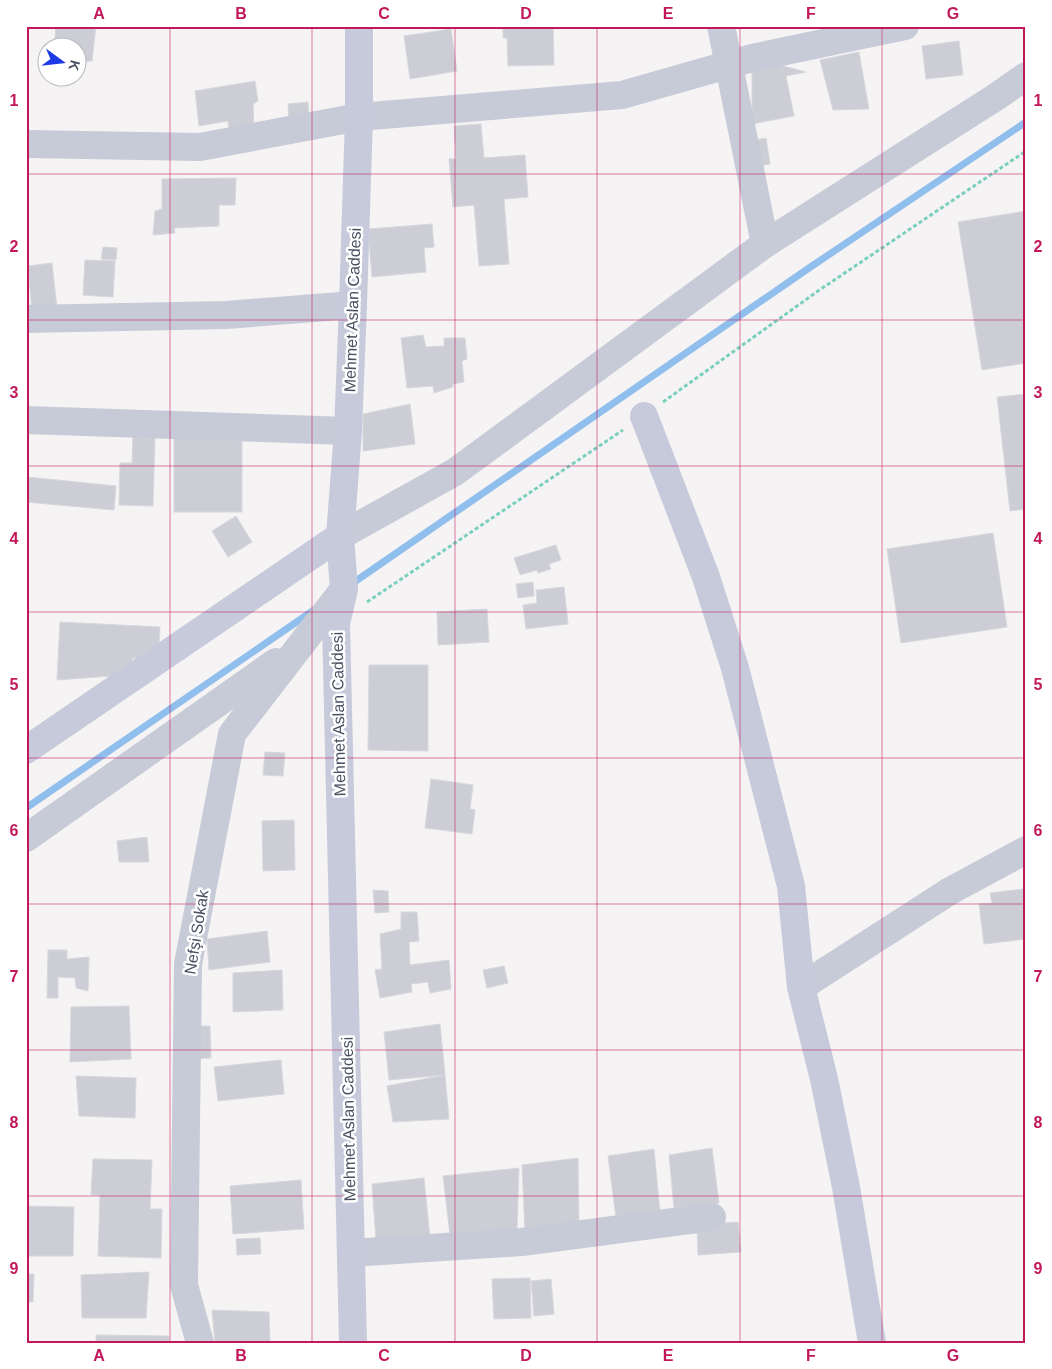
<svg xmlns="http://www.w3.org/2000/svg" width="1052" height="1369" viewBox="0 0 1052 1369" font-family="Helvetica,sans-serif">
<rect width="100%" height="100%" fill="#f5f3f3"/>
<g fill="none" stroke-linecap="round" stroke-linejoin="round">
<g stroke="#91bfed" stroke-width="7">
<polyline points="350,585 809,268 1026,122"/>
<polyline points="26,808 314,610"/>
</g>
</g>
<g fill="#cdced5" stroke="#d7d7de">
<polygon points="56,26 96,26 92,61 78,62 78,48 54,48"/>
<polygon points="503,26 553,26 554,65 508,66 507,38 503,38"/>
<polygon points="451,29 457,71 410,79 404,36"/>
<polygon points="959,41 963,75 926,79 922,46"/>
<polygon points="859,52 869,109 833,110 820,60"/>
<polygon points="752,58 806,72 786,76 794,116 752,124"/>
<polygon points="255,81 258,101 253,104 254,130 229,132 228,121 199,126 195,91"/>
<polygon points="308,102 309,122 289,123 288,104"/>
<polygon points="481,124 484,158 525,155 528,197 504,199 509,264 479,266 474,205 453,207 449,159 456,159 454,126"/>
<polygon points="766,138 770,164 754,167 750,141"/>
<polygon points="236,178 235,205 219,205 219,226 174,228 175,233 153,235 155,211 162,209 162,179"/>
<polygon points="1026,211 1026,363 982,370 958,222"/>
<polygon points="432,224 434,247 424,248 426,272 372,277 368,229"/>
<polygon points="103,247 117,248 116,260 101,259"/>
<polygon points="85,260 115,261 113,297 83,295"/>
<polygon points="52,263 57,308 32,311 28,266"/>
<polygon points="423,335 426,347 444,346 444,338 465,338 467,359 462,361 464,382 453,384 453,387 434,393 433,386 407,388 401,338"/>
<polygon points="1026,394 1026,509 1010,511 997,397"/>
<polygon points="410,404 415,444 363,451 363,414"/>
<rect x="174" y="434" width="68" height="78"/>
<polygon points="133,436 155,437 153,506 119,505 120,463 132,463"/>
<polygon points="28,477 116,486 114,510 26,502"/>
<polygon points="236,516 252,542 228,557 212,531"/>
<polygon points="993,533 1007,627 901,643 887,549"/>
<polygon points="556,545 561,560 549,564 551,569 538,573 537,570 520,575 514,558"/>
<polygon points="533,582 534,596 518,598 516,584"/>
<polygon points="564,587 568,624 526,629 523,605 537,603 536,590"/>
<polygon points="487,609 489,642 438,645 437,612"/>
<polygon points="60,622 160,627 158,659 133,658 125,675 57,680"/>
<polygon points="369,665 428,665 428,751 368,750"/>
<polygon points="265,752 285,753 283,776 263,775"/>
<polygon points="431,779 473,785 470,809 475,810 472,834 425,828"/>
<polygon points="294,820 295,870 263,871 262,821"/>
<polygon points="147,837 149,862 119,862 117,841"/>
<polygon points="1023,889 1026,912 1026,939 984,944 979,904 992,903 990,893"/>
<polygon points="373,890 388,891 389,912 375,913"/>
<polygon points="401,912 417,912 419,941 409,942 410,965 449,960 451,989 430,993 428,982 411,984 412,992 380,998 375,970 382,969 380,934 401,929"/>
<polygon points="267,931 270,962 209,970 207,939"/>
<polygon points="48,950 67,950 67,959 89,957 88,991 76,988 75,978 58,977 58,998 47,998"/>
<polygon points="504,966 508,983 487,988 483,970"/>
<polygon points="282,970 283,1010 233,1012 233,973"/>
<polygon points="129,1006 131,1059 70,1062 71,1007"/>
<polygon points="440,1024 445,1075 389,1080 384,1032"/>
<polygon points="192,1026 210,1026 211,1058 193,1059"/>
<polygon points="281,1060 284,1094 218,1101 214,1067"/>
<polygon points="445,1075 449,1119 393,1122 387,1086"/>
<polygon points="76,1076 136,1078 135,1118 79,1116"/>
<polygon points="712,1148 719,1203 674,1208 669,1155"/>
<polygon points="654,1149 660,1212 616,1218 608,1156"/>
<polygon points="578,1158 579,1225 525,1231 522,1165"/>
<polygon points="93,1159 152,1160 150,1209 162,1209 161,1258 98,1256 100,1195 91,1195"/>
<polygon points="519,1168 517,1231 450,1235 443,1176"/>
<polygon points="424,1178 430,1238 376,1241 372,1184"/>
<polygon points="301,1180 304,1229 233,1234 230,1186"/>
<polygon points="26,1206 74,1207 73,1256 26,1256"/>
<polygon points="738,1222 741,1252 698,1255 697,1225"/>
<polygon points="260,1238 261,1254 237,1255 236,1239"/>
<polygon points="149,1272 146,1318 82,1318 81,1275"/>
<polygon points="26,1274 34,1274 33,1302 26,1302"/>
<polygon points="530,1278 531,1318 494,1319 492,1279"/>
<polygon points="551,1279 554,1314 534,1316 531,1281"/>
<polygon points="212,1310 269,1312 270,1343 215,1343"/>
<polygon points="96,1335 169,1336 169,1343 96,1343"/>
</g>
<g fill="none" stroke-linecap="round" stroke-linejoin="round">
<g stroke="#7bcfbe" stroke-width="3" stroke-dasharray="4 2.5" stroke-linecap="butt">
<polyline points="663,402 818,291 1026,151"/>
<polyline points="367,602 623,430"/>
</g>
<g stroke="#c7cbd7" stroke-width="28">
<polyline points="721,26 765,244"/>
<polyline points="26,144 200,147 359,117 622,95 752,58 905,26"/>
<polyline points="26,319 226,315 353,305"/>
<polyline points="26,420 348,431"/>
<polyline points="340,536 455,472 765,244 996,97 1026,76"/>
<polyline points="26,838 276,662"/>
<polyline points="801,987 950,891 1026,850"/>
<polyline points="351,1253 522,1242 712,1217"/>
<polyline points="200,1343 184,1285 188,964 232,734 344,589"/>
</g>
<g stroke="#c6cadb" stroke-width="28">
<polyline points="644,416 706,577 735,668 791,886 801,987 824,1079 846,1187 872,1343"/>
<polyline points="26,750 340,536"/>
<polyline points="353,1343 336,624 344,589 340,536 348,431 353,305 359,117 359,26"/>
</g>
</g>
<path fill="none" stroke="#c2185b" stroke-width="1" stroke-opacity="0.55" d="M170 26V1343M312 26V1343M455 26V1343M597 26V1343M740 26V1343M882 26V1343M26 174H1026M26 320H1026M26 466H1026M26 612H1026M26 758H1026M26 904H1026M26 1050H1026M26 1196H1026"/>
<g text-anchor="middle" stroke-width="5" stroke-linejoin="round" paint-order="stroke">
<g font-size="16" fill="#4a5061" stroke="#fff">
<text transform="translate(352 310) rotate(-88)" y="6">Mehmet Aslan Caddesi</text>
<text transform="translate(338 714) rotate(-91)" y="6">Mehmet Aslan Caddesi</text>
<text transform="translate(196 932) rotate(-81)" y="6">Nefşi Sokak</text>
<text transform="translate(348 1119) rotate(-91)" y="6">Mehmet Aslan Caddesi</text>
</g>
</g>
<rect width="1052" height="1369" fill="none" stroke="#ffffff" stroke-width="55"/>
<g transform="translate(62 62) rotate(105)"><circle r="24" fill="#ffffff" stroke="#b7b9c0"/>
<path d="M0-4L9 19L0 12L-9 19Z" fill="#1d3ae5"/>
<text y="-8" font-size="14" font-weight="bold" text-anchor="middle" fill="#4a5061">K</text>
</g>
<rect x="28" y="28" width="996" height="1314" fill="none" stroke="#c2185b" stroke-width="2"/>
<g font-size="16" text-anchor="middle" font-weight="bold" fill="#c2185b">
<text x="99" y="19">A</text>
<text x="241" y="19">B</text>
<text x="384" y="19">C</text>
<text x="526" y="19">D</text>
<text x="668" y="19">E</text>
<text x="811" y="19">F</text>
<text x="953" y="19">G</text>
<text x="14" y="106">1</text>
<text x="1038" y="106">1</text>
<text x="14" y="252">2</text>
<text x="1038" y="252">2</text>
<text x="14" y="398">3</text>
<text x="1038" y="398">3</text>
<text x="14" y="544">4</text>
<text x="1038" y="544">4</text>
<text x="14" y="690">5</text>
<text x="1038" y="690">5</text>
<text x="14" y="836">6</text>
<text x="1038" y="836">6</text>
<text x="14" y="982">7</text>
<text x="1038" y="982">7</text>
<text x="14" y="1128">8</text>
<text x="1038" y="1128">8</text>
<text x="14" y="1274">9</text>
<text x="1038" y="1274">9</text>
<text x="99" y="1361">A</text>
<text x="241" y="1361">B</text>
<text x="384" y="1361">C</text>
<text x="526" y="1361">D</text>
<text x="668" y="1361">E</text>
<text x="811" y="1361">F</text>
<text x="953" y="1361">G</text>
</g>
</svg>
